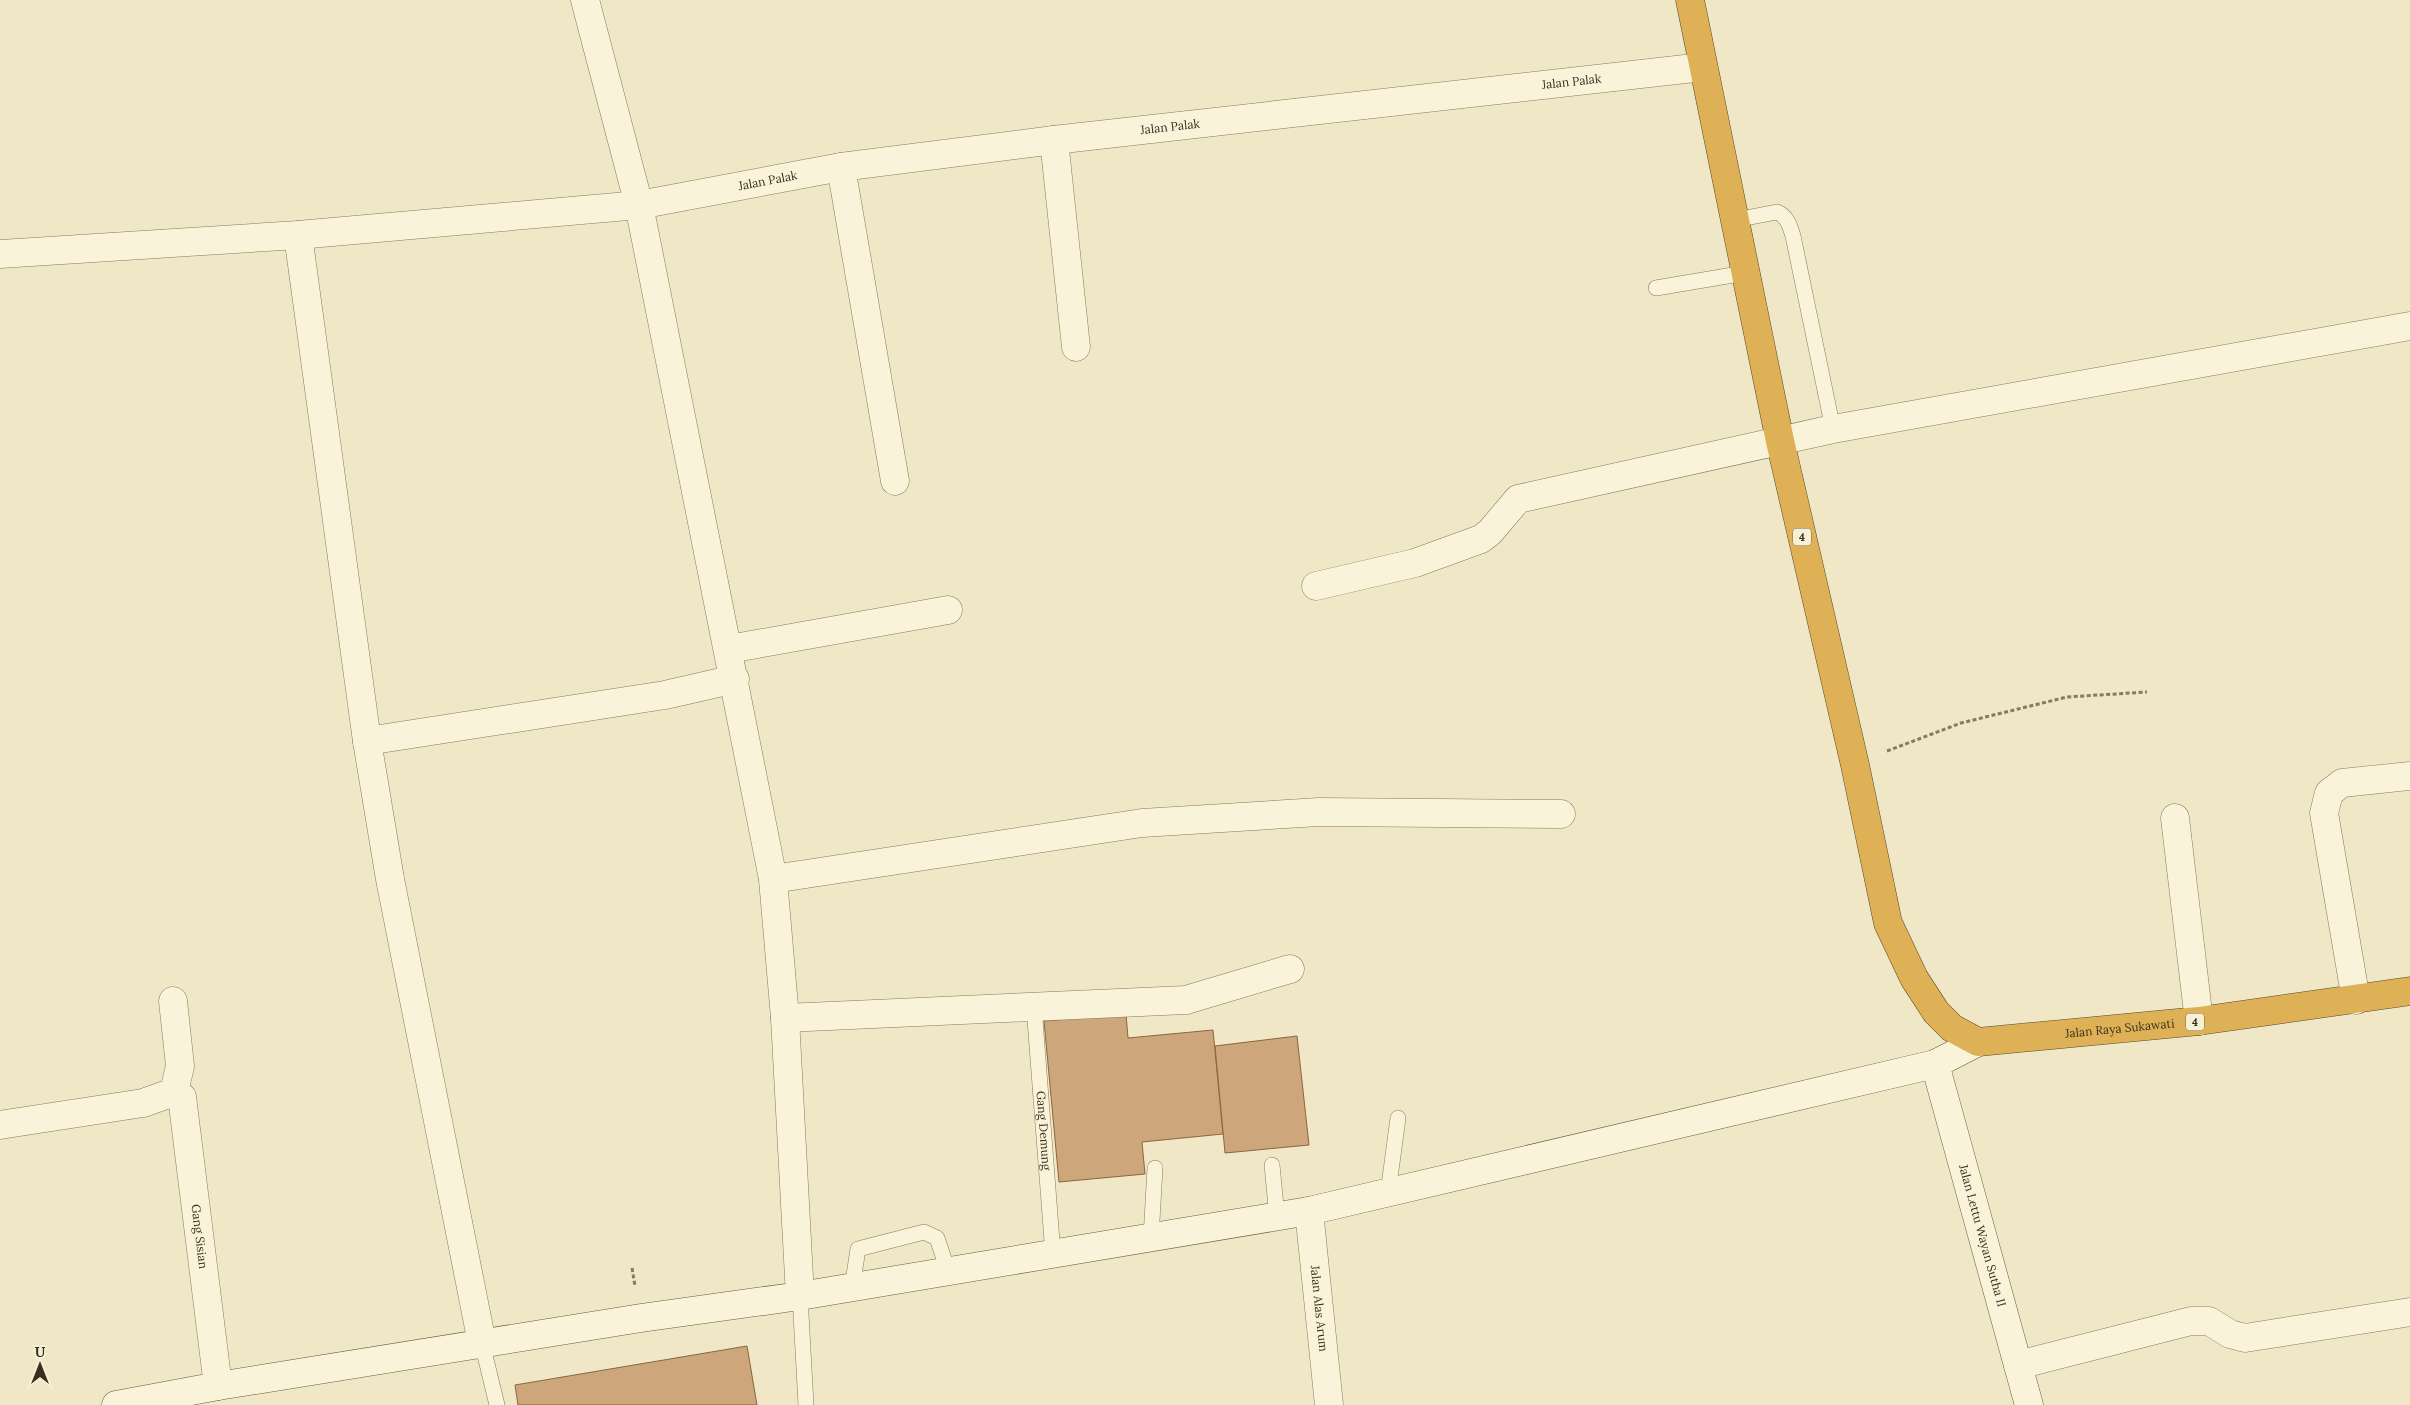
<svg xmlns="http://www.w3.org/2000/svg" width="2410" height="1405" viewBox="0 0 2410 1405" font-family="Lora,serif">
<rect width="100%" height="100%" fill="#efe7c5"/>
<g fill="#cda67b" stroke="#896640">
<polygon points="1126,1014 1128,1038 1213,1030 1223,1134 1142,1142 1145,1174 1059,1182 1044,1021"/>
<polygon points="1297,1036 1309,1145 1225,1153 1215,1046"/>
<polygon points="747,1346 757,1405 518,1405 515,1385"/>
</g>
<g fill="none" stroke-linecap="round" stroke-linejoin="round">
<g stroke="#8a795b" stroke-width="16">
<g id="lane">
<path d="M1735 220 1777 212C1787 216 1790 226 1793 236L1833 429"/>
<polyline points="1656,288 1745,273"/>
<path id="s1" d="M1034 1007 1053 1254"/>
<polyline points="1272,1165 1277,1217"/>
<polyline points="1388,1193 1398,1118"/>
<polyline points="1151,1238 1155,1168"/>
<polyline points="852,1288 858,1249 924,1232 937,1238 948,1271"/>
<polyline points="800,1296 806,1405"/>
<polyline points="482,1343 497,1405"/>
</g>
</g>
<g stroke="#8a795b" stroke-width="29">
<g id="street">
<polyline points="585,0 639,205 773,879 785,1018 800,1296"/>
<polyline points="1054,140 1076,347"/>
<polyline points="841,167 895,481"/>
<polyline points="298,235 367,741 390,879 482,1343"/>
<path id="s2" d="M0 254 298 235 639 205 841 167 1054 140 1703 67"/>
<polyline points="1316,586 1415,563 1481,539 1490,532 1518,499 1833,429 2410,326"/>
<polyline points="729,649 948,610"/>
<polyline points="367,741 665,695 735,679"/>
<polyline points="2175,818 2199,1021"/>
<polyline points="773,879 1142,823 1319,812 1561,814"/>
<polyline points="2356,1000 2324,813 2329,793 2342,783 2410,776"/>
<polyline points="785,1018 1186,1000 1290,969"/>
<path id="s3" d="M174 1092 182 1097 218 1386"/>
<polyline points="0,1125 143,1103 174,1092 180,1066 173,1001"/>
<path id="s4" d="M1309 1211 1329 1405"/>
<polyline points="2018,1365 2191,1321 2209,1321 2230,1334 2245,1338 2410,1312"/>
</g>
</g>
<g stroke="#6c5a3e" stroke-width="29">
<g id="secondary">
<path id="s5" d="M1935 1064 2029 1405"/>
<polyline points="116,1405 218,1386 641,1318 800,1296 1309,1211 1935,1064 1978,1042"/>
</g>
</g>
<g stroke="#58472f" stroke-width="29">
<g id="highway">
<path id="s6" d="M1690 0 1780 441 1855 765 1888 923 1914 978 1936 1012 1952 1028 1978 1042 2199 1021 2410 991"/>
</g>
</g>
<g stroke="#8a795b" stroke-width="3" stroke-dasharray="4 2.5" stroke-linecap="butt">
<polyline points="1887,751 1961,723 2067,697 2147,692"/>
<polyline points="632,1268 635,1286"/>
</g>
<use href="#lane" stroke="#f9f3d9" stroke-width="15"/>
<use href="#street" stroke="#f9f3d9" stroke-width="28"/>
<use href="#secondary" stroke="#f9f3d9" stroke-width="28"/>
<use href="#highway" stroke="#deb156" stroke-width="28"/>
</g>
<g text-anchor="middle" stroke-width="4" stroke-linejoin="round" paint-order="stroke">
<g fill="#f6f0d5" stroke="#726956" stroke-width="1">
<rect x="1793" y="528.5" width="18" height="17" rx="4"/>
<rect x="2186" y="1013.5" width="18" height="17" rx="4"/>
</g>
<g font-size="11" font-weight="bold" fill="#3a2f1f">
<text x="1802" y="541">4</text>
<text x="2195" y="1026">4</text>
</g>
<g font-size="12" fill="#3a2f1f" stroke="#f6f0d5">
<text dy="4" stroke="none"><textPath href="#s2" startOffset="1582">Jalan Palak</textPath></text>
<text dy="4" stroke="none"><textPath href="#s2" startOffset="1178">Jalan Palak</textPath></text>
<text dy="4" stroke="none"><textPath href="#s2" startOffset="772">Jalan Palak</textPath></text>
<text dy="4" stroke="none"><textPath href="#s6" startOffset="1240">Jalan Raya Sukawati</textPath></text>
<text dy="4" stroke="none"><textPath href="#s1" startOffset="124">Gang Demung</textPath></text>
<text dy="4" stroke="none"><textPath href="#s5" startOffset="178">Jalan Lettu Wayan Sutha II</textPath></text>
<text dy="4" stroke="none"><textPath href="#s3" startOffset="150">Gang Sisian</textPath></text>
<text dy="4" stroke="none"><textPath href="#s4" startOffset="98">Jalan Alas Arum</textPath></text>
</g>
</g>
<g transform="translate(40 1365)" stroke="#f6f0d5" stroke-width="4" paint-order="stroke">
<path d="M0-4L9 19L0 12L-9 19Z" fill="#3a2f1f"/>
<text y="-8" font-size="14" font-weight="bold" text-anchor="middle" fill="#3a2f1f">U</text>
</g>
</svg>
